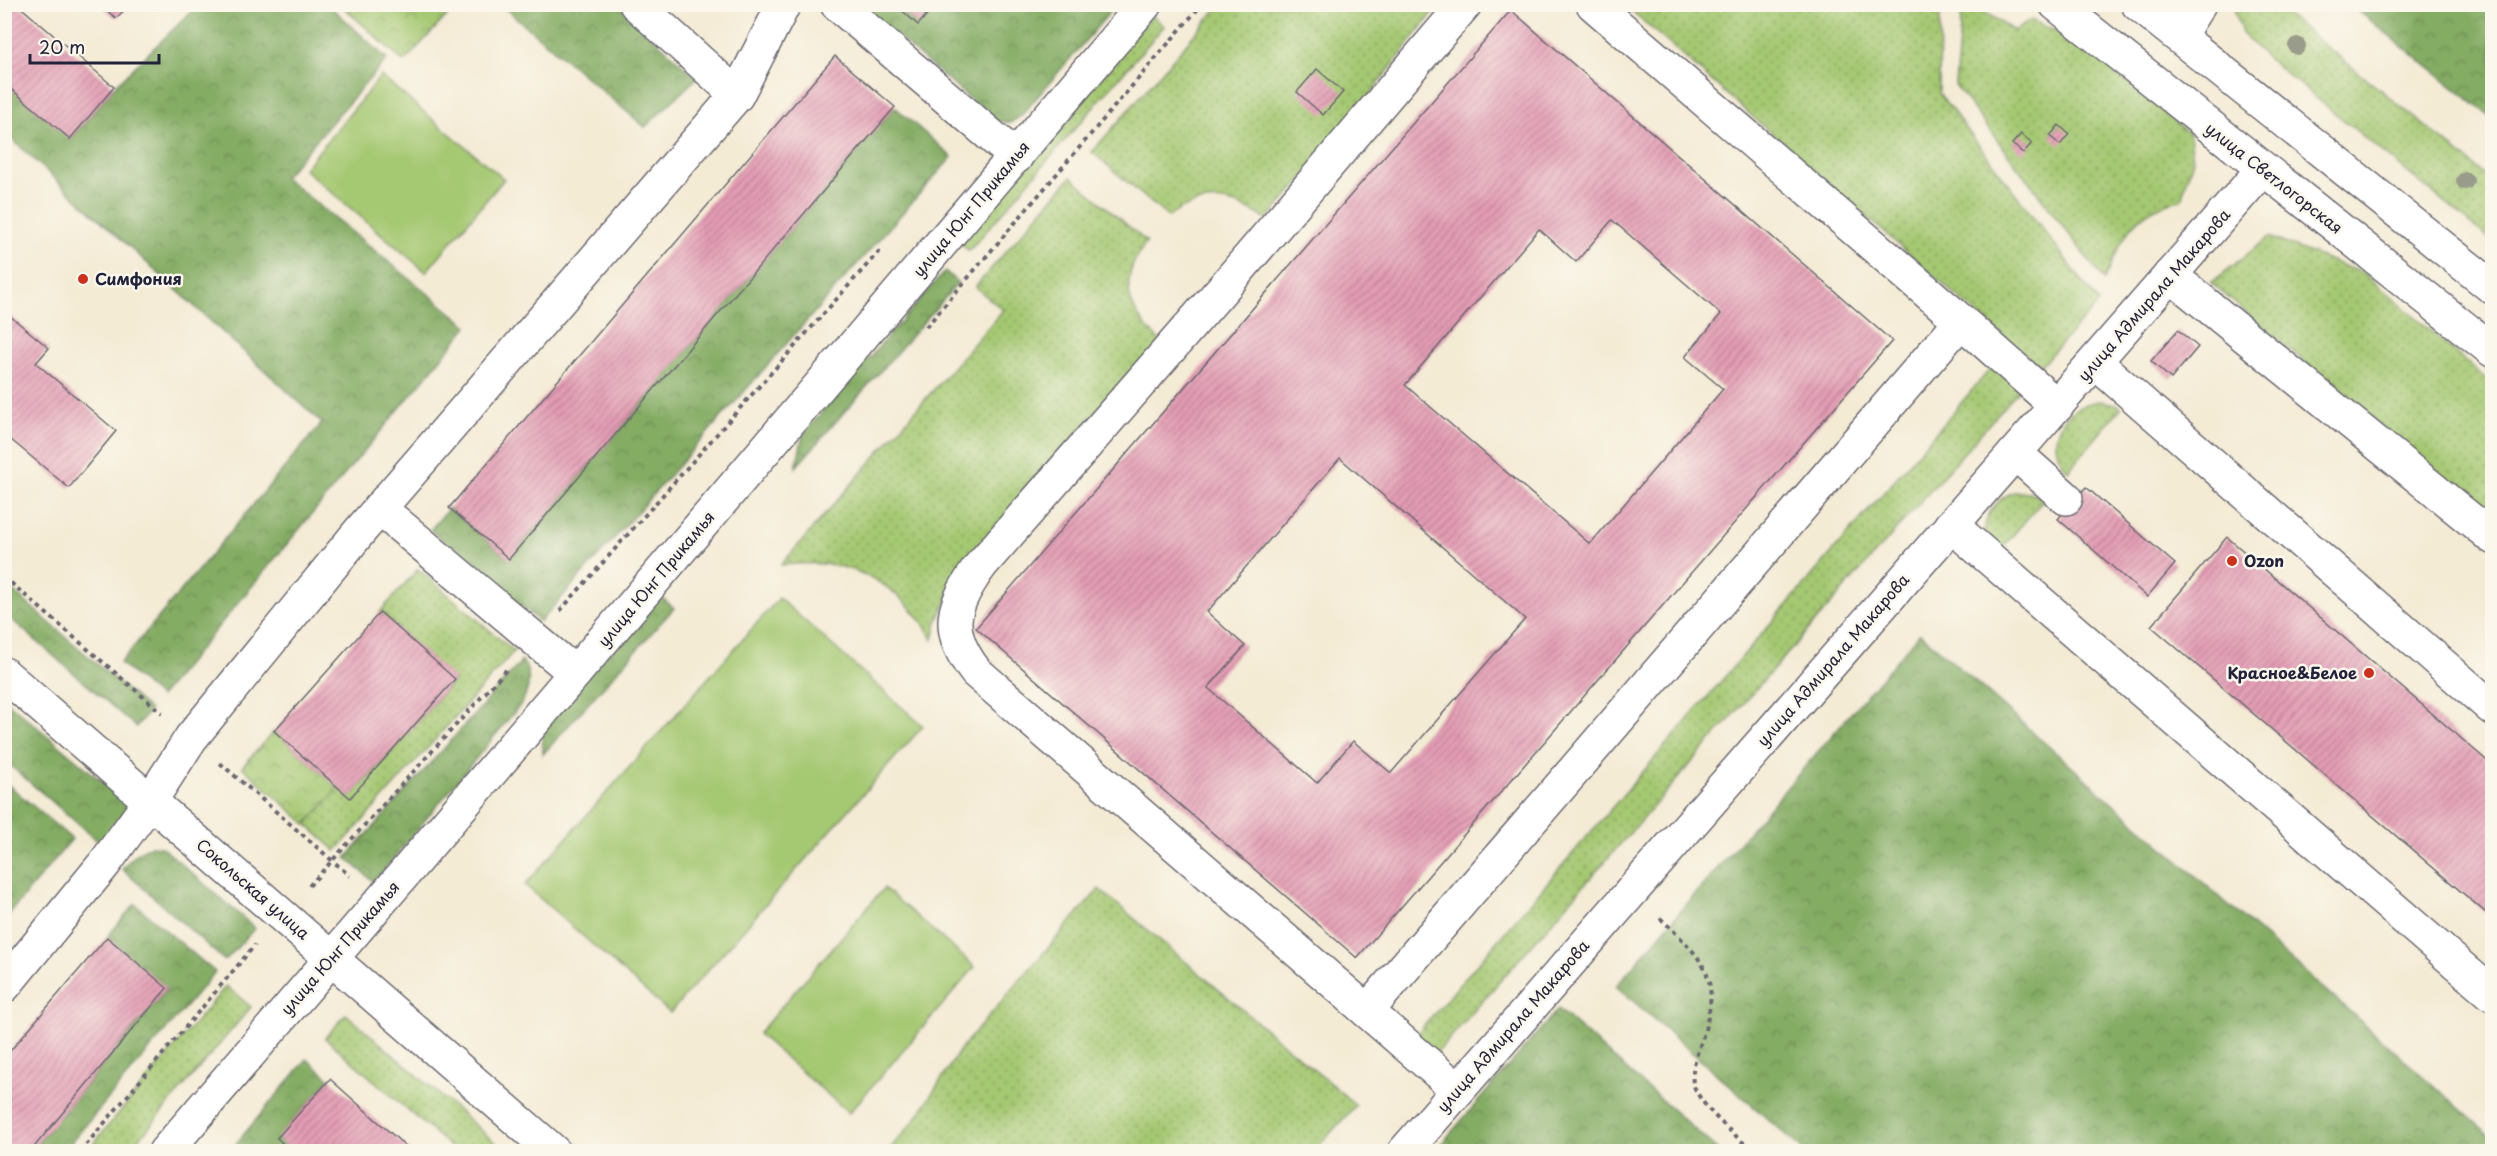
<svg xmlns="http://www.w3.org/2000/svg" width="2497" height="1156" viewBox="0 0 2497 1156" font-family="'Playpen Sans',sans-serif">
<defs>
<pattern id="grass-dots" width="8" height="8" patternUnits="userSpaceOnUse" patternTransform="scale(1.5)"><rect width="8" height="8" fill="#a5c872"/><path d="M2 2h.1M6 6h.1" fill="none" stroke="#86a25f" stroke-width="1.8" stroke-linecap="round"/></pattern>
<pattern id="forest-crowns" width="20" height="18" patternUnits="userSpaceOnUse" patternTransform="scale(1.5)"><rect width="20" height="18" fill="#84ac64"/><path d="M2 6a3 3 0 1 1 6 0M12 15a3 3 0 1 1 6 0" fill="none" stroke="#6c8c54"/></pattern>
<pattern id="park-crowns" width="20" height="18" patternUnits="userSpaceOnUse" patternTransform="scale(1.5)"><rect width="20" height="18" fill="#a5c872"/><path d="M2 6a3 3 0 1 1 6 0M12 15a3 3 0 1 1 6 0" fill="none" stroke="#86a25f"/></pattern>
<pattern id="building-hatch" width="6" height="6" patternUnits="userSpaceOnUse" patternTransform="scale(1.5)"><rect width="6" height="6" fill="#e49cb4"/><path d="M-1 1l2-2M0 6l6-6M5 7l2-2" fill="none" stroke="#b87f94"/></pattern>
</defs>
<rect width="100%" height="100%" fill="#fbf7ec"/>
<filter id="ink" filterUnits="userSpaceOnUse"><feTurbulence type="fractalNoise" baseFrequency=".0167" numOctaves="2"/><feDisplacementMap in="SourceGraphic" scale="12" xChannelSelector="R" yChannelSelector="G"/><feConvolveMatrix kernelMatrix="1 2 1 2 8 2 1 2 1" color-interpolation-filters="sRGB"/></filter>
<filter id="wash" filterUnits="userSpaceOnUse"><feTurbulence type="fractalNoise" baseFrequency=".008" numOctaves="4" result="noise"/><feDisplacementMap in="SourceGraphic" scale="24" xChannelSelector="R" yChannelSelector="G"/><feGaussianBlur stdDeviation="1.35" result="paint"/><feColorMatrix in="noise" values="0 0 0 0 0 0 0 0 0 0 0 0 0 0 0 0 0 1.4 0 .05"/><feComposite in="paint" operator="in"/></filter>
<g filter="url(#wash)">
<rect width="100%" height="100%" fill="#f4ebd5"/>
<g fill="url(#grass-dots)" stroke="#647556" stroke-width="1.5">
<path d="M1220 5H1439L1327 150 1267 220C1232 197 1203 192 1168 217L1092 152Z"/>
<polygon points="1625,5 1936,5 1940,9 1939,93 2099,303 2040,366 2007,340"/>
<path d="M1962 5H1974L2014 31 2031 20 2068 37 2103 60 2190 135 2193 160 2181 200C2132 209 2123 239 2104 280L1955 85Z"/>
<polygon points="2233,5 2275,5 2492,180 2492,241 2267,58 2242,33"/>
<polygon points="1152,15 1164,26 969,251 956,240"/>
<path d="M1071 177 1147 242C1115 281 1128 313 1163 343L956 580 937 622 933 640C914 603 879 574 837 566 819 562 800 564 781 565L1003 310 975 287Z"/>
<polygon points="2269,237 2365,274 2492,384 2492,520 2211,283"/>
<polygon points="1997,361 2024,384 1437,1053 1416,1035"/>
<path d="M2099 401 2117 404 2121 408 2068 471C2041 440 2063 406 2099 401Z"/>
<path d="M2014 492H2029L2044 499 1997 554C1994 549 1988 543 1986 538 1980 518 1997 498 2014 492Z"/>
<polygon points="418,569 514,651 336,851 306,824 339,788 350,798 455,680 380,612"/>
<polygon points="1099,889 1356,1105 1314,1151 888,1151 915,1120 962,1047"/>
<polygon points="226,986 251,1007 129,1151 87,1151"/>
<polygon points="346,1014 505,1151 455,1151 325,1038"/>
</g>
<g fill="url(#forest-crowns)" stroke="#536750" stroke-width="1.5">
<polygon points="192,5 329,5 387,59 284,177 468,326 160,697 120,663 322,423 5,133 4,83 71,139 114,87 195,8"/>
<polygon points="501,5 617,5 697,78 645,127"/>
<polygon points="861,5 895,5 918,24 936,5 1116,5 1021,116 1010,123 994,120"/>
<polygon points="2351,5 2492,5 2492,118"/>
<polygon points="895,107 952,157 540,622 430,530 449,508 509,559"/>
<polygon points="945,271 958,283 796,467 803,434"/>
<polygon points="5,584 150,710 136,727 5,614"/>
<polygon points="659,595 674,608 543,754 542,727"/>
<polygon points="1920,633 2492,1137 2492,1151 1804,1151 1616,986"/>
<path d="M522 661C533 675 529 690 521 704L374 882 346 858Z"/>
<polygon points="4,699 131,806 100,843 5,761"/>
<polygon points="5,782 72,839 5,919"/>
<path d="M152 846 161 847 169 853 255 928 225 961 122 869C131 859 138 850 152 846Z"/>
<polygon points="135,904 215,972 64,1151 30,1152 167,989 107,937"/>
<polygon points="1558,1009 1719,1151 1435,1151"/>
<polygon points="307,1059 330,1079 278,1138 292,1151 229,1152"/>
</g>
<g fill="url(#park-crowns)" stroke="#647556" stroke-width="1.5">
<polygon points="341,5 457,5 404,62"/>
<polygon points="274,731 339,788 306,824 242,767"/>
</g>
<g fill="#a5c872" stroke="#647556" stroke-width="1.5">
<polygon points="381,76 504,179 426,272 304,169"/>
<polygon points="779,598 923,726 670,1013 525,885"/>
<polygon points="884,888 975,967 849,1113 758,1034"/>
</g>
<g id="blocks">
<g fill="url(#building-hatch)" fill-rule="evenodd">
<polygon points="7,4 17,4 114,87 70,139 4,83 4,8"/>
<polygon points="99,4 131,4 116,18"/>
<polygon points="895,4 936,4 918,25"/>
<path d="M1511 10 1892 341 1357 958 976 628ZM1612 220 1721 314 1685 357 1723 389 1590 544 1405 385 1539 229 1576 262ZM1340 458 1525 619 1391 773 1353 741 1317 783 1208 688 1245 646 1207 612Z"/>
<polygon points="835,56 895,107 509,559 449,508"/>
<polygon points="1317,69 1343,92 1323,115 1297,92"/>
<polygon points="2059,125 2069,134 2060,145 2050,136"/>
<polygon points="2021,134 2032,143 2023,153 2012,144"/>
<polygon points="4,311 49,348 36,363 116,431 69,488 4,434"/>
<polygon points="2178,330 2198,347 2171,379 2151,361"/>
<polygon points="2086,487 2175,564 2147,597 2058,519"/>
<polygon points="2227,537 2492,765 2492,918 2151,626"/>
<polygon points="380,612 455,679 350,798 274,731"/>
<polygon points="107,937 167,988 30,1152 4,1152 4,1058"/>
<polygon points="330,1079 412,1152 292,1152 277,1138"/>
</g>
</g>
</g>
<g filter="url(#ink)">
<use href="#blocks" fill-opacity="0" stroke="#6c6871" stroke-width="1.5"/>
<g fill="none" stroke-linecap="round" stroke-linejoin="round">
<g stroke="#6c6871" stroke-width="36">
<g id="minor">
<polyline points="636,4 737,95"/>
<polyline points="837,4 1016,157"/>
<polyline points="2179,36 2199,4"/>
<polyline points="2170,275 2492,537"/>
<polyline points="1961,321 2057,406"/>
<polyline points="2095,362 2492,708"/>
<polyline points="2015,453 2066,498"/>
<polyline points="379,508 575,673"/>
<polyline points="1951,525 2492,994"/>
<polyline points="4,674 554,1152"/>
<polyline points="4,986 105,863 151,800 191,738 360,531 737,95 784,4"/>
<polyline points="1367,1011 1961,321 1593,4"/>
<path d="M1458 1090 976 672C943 630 952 605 981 565L1224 287 1465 4"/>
<polyline points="165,1152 380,902 1145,4"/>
<polyline points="1404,1152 2263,169"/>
</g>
</g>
<g stroke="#6c6871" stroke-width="36">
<g id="major">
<polyline points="2056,4 2492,350"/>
<polyline points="2138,4 2492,287"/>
</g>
</g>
<g stroke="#6c6871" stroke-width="4" stroke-dasharray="4.5 4.5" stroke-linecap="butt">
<polyline points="926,327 1202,4"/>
<polyline points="4,577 162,713"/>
<polyline points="560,611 881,249"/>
<polyline points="220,763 350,876"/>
<polyline points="309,886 508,668"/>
<path d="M1660 918C1706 962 1723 977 1701 1042 1697 1053 1691 1071 1693 1083 1699 1106 1736 1136 1754 1152"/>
<polyline points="80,1152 255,945"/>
</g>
<use href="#minor" stroke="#fff" stroke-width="33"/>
<use href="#major" stroke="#fff" stroke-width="33"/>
</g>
<g fill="#9a9c8b">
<circle cx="2297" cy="46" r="9"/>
<circle cx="2465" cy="181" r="9"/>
</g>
</g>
<g fill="#c8321e" stroke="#fbf7ec" stroke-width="2">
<circle cx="83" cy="279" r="6"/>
<circle cx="2232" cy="561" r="6"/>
<circle cx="2369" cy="673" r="6"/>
</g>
<g text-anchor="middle" stroke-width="5" stroke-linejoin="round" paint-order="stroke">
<g font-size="16" fill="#22223b" stroke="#fbf7ec">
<text transform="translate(2274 178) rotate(38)" y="6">улица Светлогорская</text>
<text transform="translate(971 209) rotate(-50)" y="6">улица Юнг Прикамья</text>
<text transform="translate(2154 295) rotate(-49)" y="6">улица Адмирала Макарова</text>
<text transform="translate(656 579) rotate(-50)" y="6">улица Юнг Прикамья</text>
<text transform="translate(1833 660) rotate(-49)" y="6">улица Адмирала Макарова</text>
<text transform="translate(253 889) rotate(41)" y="6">Сокольская улица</text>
<text transform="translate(340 948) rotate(-49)" y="6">улица Юнг Прикамья</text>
<text transform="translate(1513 1026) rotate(-49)" y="6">улица Адмирала Макарова</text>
</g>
<g font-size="16" font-weight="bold" fill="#22223b" stroke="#fbf7ec" text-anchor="start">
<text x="95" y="285">Симфония</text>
<text x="2244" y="567">Ozon</text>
<text x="2357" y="679" text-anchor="end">Красное&amp;Белое</text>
</g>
</g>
<rect width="2497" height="1156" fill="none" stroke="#fbf7ec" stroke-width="24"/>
<path d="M30 54v9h129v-9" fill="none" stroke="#22223b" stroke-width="3"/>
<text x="39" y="54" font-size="18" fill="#22223b" stroke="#fbf7ec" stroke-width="4.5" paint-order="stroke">20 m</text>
</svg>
